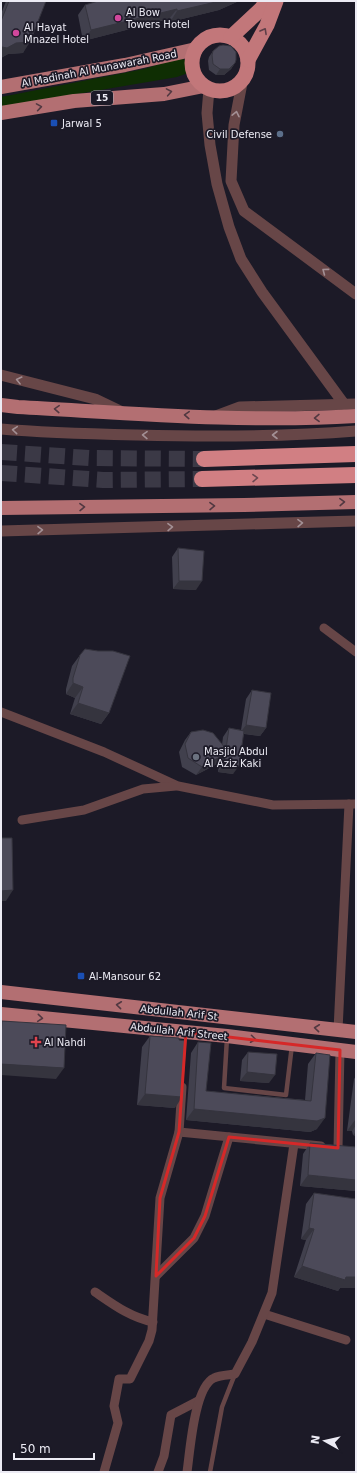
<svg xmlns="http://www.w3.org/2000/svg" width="357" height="1473" viewBox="0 0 357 1473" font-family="'DejaVu Sans',sans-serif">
<rect width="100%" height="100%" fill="#1c1a27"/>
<polygon fill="#0f2e03" points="179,58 185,60 188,64 188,73 177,77 1,107 1,97 144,69"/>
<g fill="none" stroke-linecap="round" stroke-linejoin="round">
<g stroke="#3b3946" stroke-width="16" stroke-dasharray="16 8" stroke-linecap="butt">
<polyline points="1,452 89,458 204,459"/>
<polyline points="1,473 103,480 202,479"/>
</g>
<g stroke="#674647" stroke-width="4.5">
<polyline points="227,1038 224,1088 286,1095 292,1045"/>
<polyline points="210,1472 222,1407 235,1374"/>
</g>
<g stroke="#674647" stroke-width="9">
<polyline points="324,628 356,652"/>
<polyline points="1,712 104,752 178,786 273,805 356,804"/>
<polyline points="22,820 84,810 143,789 176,786"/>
<polyline points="338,1030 349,804"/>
<polyline points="179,1132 321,1146"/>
<polyline points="338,1148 340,1050"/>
<polyline points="156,1276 194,1238 205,1216 229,1137"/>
<path d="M95 1292C114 1305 130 1317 153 1322"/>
<polyline points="264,1314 346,1340"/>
<polyline points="104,1472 118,1423 114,1406 119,1379 130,1379 149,1341 152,1330 160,1198 179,1132 182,1087"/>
<polyline points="158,1472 164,1456 171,1415 198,1401"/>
<path d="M187 1472C190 1452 194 1387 214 1378 220 1375 229 1375 235 1374L252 1342 272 1293 294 1144"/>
</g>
<g stroke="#674647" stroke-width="11">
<polyline points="243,78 234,125 231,181 244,211 356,294"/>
<polyline points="209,89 207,113 210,145 217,184 229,227 241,259 262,292 344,404"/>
<polyline points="1,375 95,399 120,411"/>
<polyline points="216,416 240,407 356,404"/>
<path d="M1 429C46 433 92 434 137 435 210 437 283 437 356 431"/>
<polyline points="1,531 356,521"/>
</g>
<g stroke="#b36f72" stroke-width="14">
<polyline points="1,87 125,65 196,49"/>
<polyline points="1,113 74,101 164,94 204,86"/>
<path d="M1 405 18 407C130 413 243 423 356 416"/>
<polyline points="1,508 244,505 356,502"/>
<polyline points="1,992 356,1032"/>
<polyline points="1,1014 227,1036 356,1052"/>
</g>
<g stroke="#c2777a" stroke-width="15">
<circle cx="220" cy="63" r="28"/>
<polyline points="231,37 261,9 267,1"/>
<polyline points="248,60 267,25 276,1"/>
</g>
<g stroke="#d17f83" stroke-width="16">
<polyline points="204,459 356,454"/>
<polyline points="202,479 356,475"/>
</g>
</g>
<g fill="#41404d">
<polygon points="6,1 46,1 23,53 8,54 1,58 1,14"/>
<polygon points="94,1 239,1 219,10 170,22 169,19 83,41 78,15 85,5 95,2"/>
<polygon points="213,51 235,63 231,69 224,75 216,75 209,70 208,61 209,57"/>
<polygon points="178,548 196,590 173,589 172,557"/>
<polygon points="80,655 109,713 101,724 70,714 75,698 66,694 66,689 72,666"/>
<polygon points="252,690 266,728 260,736 244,734 233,774 218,772 219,763 196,775 182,767 179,752 185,740 191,732 222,745 223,737 229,728 241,730 246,699"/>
<polygon points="150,1036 179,1040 175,1108 137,1105 142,1047"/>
<polygon points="198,1042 206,1091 305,1100 308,1064 316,1053 317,1129 310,1132 186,1120 191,1053"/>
<polygon points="248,1052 269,1083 240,1081 242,1060"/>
<polygon points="356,1076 356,1136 353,1135 352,1131 347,1131 354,1079"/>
<polygon points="310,1143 356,1147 356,1191 300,1186 303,1154"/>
<polygon points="314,1193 356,1199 356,1288 340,1288 338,1291 294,1277 306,1240 301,1239 306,1204"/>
</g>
<g fill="#35343e">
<polygon points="220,1 239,1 219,10 170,22 177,11"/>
<polygon points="177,9 169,19 83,41 91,30"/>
<polygon points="30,42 23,53 8,54 1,58 1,48 2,47 16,43"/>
<polygon points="235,63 231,69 224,75 216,75 220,69"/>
<polygon points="179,581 202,581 196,590 173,589"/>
<polygon points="73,683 83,687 75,698 66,694"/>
<polygon points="78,703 109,713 101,724 70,714"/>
<polygon points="246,725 266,728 260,736 240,733"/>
<polygon points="225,754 219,763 196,775 202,767"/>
<polygon points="224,763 239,766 233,774 218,772"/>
<polygon points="13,890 6,901 1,901 1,891"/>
<polygon points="1,1064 64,1068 56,1079 1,1075"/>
<polygon points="247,1072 275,1075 269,1083 240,1081"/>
<polygon points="145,1094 182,1097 175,1108 137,1105"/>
<polygon points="194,1109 325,1118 317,1129 310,1132 186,1120"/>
<polygon points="355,1120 356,1120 356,1125 352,1131 347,1131"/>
<polygon points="356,1132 356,1136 353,1135"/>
<polygon points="308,1175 356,1180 356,1191 300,1186"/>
<polygon points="309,1228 314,1229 306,1240 301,1239"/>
<polygon points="302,1266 346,1277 356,1277 356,1288 340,1288 338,1291 294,1277"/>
</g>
<g fill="#4c4a59" stroke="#35343e">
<polygon points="9,1 46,1 30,42 16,43 7,48 2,47 1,48 1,21"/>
<polygon points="98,1 220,1 177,11 177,9 91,30 85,5"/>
<polygon points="223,45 231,46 236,52 236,60 235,63 229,69 220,69 213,64 212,55 213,51 219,46"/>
<polygon points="178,548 204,551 202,581 179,581"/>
<polygon points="85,649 98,651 113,651 130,656 109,713 78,703 83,687 73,683 73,678 80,655"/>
<polygon points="252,690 271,693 266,728 246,725"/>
<polygon points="229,728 244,731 239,766 224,763 225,754 202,767 188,758 185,744 191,732 203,730 213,733 226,749"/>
<polygon points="1,838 12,838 13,890 1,891"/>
<polygon points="2,1021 66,1025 64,1068 1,1064 1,1038"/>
<polygon points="150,1036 179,1038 179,1040 186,1041 182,1097 145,1094"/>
<polygon points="198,1042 211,1043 206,1091 311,1101 316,1053 330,1055 325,1118 317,1121 194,1109"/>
<polygon points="248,1052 277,1054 275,1075 247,1072"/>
<polygon points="310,1143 356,1147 356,1180 308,1175"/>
<polygon points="314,1193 356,1199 356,1277 346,1277 345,1280 302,1266 314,1229 309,1228"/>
</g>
<defs><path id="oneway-chevron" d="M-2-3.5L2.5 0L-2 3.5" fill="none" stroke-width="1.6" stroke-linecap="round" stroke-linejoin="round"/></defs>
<use stroke="#5e3f48" href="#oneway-chevron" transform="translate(264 31) rotate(-61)"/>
<g stroke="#513841">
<use href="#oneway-chevron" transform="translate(169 92) rotate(-10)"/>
<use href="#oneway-chevron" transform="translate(39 107) rotate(-9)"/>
<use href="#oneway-chevron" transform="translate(57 409) rotate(-177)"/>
<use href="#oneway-chevron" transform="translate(187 415) rotate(-177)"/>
<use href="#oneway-chevron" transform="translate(317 418) rotate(179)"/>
<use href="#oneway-chevron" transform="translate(342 502) rotate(-2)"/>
<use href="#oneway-chevron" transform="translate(212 506) rotate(-1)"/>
<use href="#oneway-chevron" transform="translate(82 507) rotate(-1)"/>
<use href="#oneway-chevron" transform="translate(119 1005) rotate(-174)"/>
<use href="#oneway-chevron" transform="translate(40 1018) rotate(5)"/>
<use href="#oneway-chevron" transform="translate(317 1028) rotate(-174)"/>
<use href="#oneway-chevron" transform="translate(253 1039) rotate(7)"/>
</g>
<g stroke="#a39095">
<use href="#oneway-chevron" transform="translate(236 114) rotate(-78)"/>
<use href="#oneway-chevron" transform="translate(325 271) rotate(-143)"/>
<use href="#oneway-chevron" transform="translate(19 380) rotate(-166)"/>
<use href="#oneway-chevron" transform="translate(15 430) rotate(-175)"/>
<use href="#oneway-chevron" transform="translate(145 435) rotate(-179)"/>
<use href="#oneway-chevron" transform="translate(275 435) rotate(180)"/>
<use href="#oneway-chevron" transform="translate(300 523) rotate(-1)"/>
<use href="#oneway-chevron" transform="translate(170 527) rotate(-1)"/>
<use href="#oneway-chevron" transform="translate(40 530) rotate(-1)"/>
</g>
<use stroke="#6d4750" href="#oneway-chevron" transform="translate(255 478) rotate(-1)"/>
<path fill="none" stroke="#d62828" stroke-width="3" stroke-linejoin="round" d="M186 1032 340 1050 338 1148 229 1137 205 1216 194 1238 156 1276 160 1198 179 1132Z"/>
<g fill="#d1479c" stroke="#1c1a27" stroke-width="1.5">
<circle cx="118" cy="18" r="4"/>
<circle cx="16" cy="33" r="4"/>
</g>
<g fill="#1a4fb4" stroke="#1c1a27" stroke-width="1.5">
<rect x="50" y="119" width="8" height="8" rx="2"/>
<rect x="77" y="972" width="8" height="8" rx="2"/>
</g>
<circle fill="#5c6f8a" stroke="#1c1a27" stroke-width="1.5" cx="280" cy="134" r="4"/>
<circle fill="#6b7280" stroke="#1c1a27" stroke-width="1.5" cx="196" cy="757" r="4"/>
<path fill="#e0444e" stroke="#1c1a27" stroke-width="1.5" d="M34 1036h4v4h4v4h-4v4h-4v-4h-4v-4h4z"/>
<g text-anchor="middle" stroke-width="3.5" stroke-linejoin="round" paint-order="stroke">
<rect fill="#1c1a27" stroke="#aeacb6" stroke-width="1" x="91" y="91" width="22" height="14" rx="3"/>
<g font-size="9" font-weight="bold" fill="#ecebf4">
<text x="102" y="101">15</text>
</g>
<g font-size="10" fill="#ecebf4" stroke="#1c1a27" text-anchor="start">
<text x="126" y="16">Al Bow<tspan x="126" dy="12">Towers Hotel</tspan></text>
<text x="24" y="31">Al Hayat<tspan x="24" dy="12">Mnazel Hotel</tspan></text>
<text x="62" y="127">Jarwal 5</text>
<text x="272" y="138" text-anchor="end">Civil Defense</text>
<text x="204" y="755">Masjid Abdul<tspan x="204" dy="12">Al Aziz Kaki</tspan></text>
<text x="89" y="980">Al-Mansour 62</text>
<text x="44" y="1046">Al Nahdi</text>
</g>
<g font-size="10" fill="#ecebf4" stroke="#1c1a27">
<text transform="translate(99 68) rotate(-11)" y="4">Al Madinah Al Munawarah Road</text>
<text transform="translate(179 1012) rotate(6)" y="4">Abdullah Arif St</text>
<text transform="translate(179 1031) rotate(6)" y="4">Abdullah Arif Street</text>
</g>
</g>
<rect width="357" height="1473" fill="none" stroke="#ecebf4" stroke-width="4"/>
<g transform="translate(325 1441) rotate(278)" stroke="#1c1a27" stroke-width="3" paint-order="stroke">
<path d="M0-3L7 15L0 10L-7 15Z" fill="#ecebf4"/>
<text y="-6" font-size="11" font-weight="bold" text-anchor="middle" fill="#ecebf4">N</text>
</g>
<path d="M14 1453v6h80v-6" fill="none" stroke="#ecebf4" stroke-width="2"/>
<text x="20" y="1453" font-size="12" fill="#ecebf4" stroke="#1c1a27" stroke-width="3" paint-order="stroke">50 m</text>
</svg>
